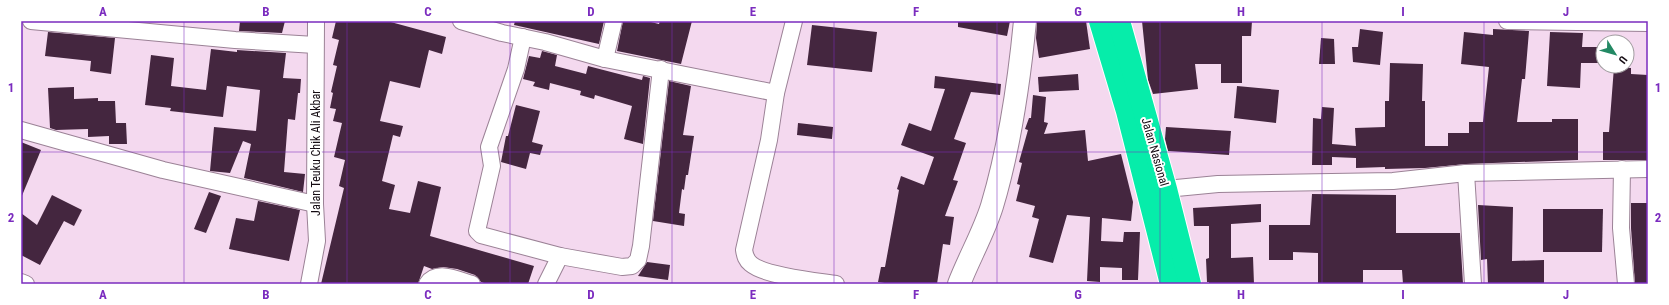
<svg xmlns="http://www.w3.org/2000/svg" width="1669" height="305" viewBox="0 0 1669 305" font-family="'Roboto Condensed',sans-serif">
<rect width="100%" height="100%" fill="#f4d9ef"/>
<g fill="#44263f">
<polygon points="240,21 285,21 282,33 239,31"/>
<polygon points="336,21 387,21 446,37 442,54 429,50 420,88 390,81 380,121 403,126 400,137 393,135 382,181 395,185 389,209 410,213 418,181 441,187 430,236 534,266 528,284 487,284 481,282 475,275 457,269 443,267 432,269 424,266 418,284 321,284 344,188 339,186 345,160 334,157 342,123 333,121 336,109 330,108 333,93 331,92 337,66 333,65 339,40 332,38"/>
<polygon points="515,21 604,21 599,44 514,25"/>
<polygon points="623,21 647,21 659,24 660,21 692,21 681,64 617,51"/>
<polygon points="958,21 1010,21 1007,36 958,27"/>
<polygon points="1037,21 1086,21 1090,49 1039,58 1036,38"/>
<polygon points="1142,21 1252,21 1251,36 1242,36 1242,83 1221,83 1221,64 1195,64 1198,89 1153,94 1148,80"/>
<polygon points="812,25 877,32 872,72 807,65"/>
<polygon points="1360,29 1383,32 1380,65 1353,62 1352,47 1358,47"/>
<polygon points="1493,29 1529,31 1525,79 1522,79 1517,122 1552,122 1552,119 1578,119 1578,160 1466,164 1425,168 1385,169 1385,167 1356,168 1356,158 1332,157 1332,165 1312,165 1313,118 1321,119 1322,107 1334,108 1332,144 1356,146 1355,128 1385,127 1385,101 1389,101 1390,63 1423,64 1422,101 1425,101 1425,146 1448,146 1448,133 1469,133 1469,122 1483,122 1489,67 1461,64 1464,32 1493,35"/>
<polygon points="48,32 115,38 111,74 90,71 91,61 45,56"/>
<polygon points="1550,32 1583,33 1582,47 1603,47 1603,63 1581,63 1580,88 1547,86"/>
<polygon points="1321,38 1334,39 1335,64 1319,64"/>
<polygon points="211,49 237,52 237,50 286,53 283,78 301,79 300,93 298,93 295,120 288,119 284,172 305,174 303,192 244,178 251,144 243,141 230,173 210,171 214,127 256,131 260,90 227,86 223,117 170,111 171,108 145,105 151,55 174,58 171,86 206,90"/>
<polygon points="542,51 557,55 555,66 586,74 588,66 642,80 643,76 650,78 643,144 624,139 632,106 595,95 594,99 580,95 581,91 550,83 549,90 533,86 535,82 523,79 529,56 540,58"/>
<polygon points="1614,67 1631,68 1631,74 1648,75 1648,160 1603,160 1603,132 1609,132"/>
<polygon points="1078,74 1079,90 1039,92 1038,77"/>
<polygon points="935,76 1001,84 1000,95 971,92 954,139 966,143 953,180 958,181 945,216 954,217 950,245 943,244 937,284 891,284 878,282 881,267 885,267 899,190 897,189 901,176 924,185 934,157 901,145 909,123 931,131 945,89 934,88"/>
<polygon points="669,81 691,86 683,135 694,136 688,175 686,175 684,190 682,189 679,213 685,214 684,226 653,221"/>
<polygon points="1237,86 1279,90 1276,123 1234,118"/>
<polygon points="74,87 74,99 98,98 98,101 115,101 116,123 126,123 127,144 109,144 109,136 88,137 88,129 56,130 50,128 48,88"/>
<polygon points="1033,95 1046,97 1044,122 1048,123 1044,134 1085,130 1088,161 1121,154 1133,202 1131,221 1102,218 1101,241 1123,242 1124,232 1140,232 1138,280 1122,280 1122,268 1100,267 1100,282 1087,281 1090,217 1067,215 1053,263 1029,257 1039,219 1032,217 1035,206 1016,201 1020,185 1017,184 1022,163 1019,162 1028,130 1025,129 1029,118 1031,118"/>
<polygon points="516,105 540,111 532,142 543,145 540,155 530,153 526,169 501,162 506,136 508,136"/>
<polygon points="798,123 833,127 832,139 797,135"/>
<polygon points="1166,127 1231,131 1229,155 1168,151 1165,139"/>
<polygon points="21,142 41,150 21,198"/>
<polygon points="209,192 221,196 206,233 194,229"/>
<polygon points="1312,194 1396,195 1396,233 1460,233 1463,284 1403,284 1402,270 1363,270 1363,284 1318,284 1318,253 1293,252 1293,260 1269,260 1269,225 1310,225"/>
<polygon points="52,195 82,210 74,226 64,221 40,265 21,255 21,213 37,225"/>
<polygon points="258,201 300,210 289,261 229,249 236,218 254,221"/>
<polygon points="1631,203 1648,203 1648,284 1635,284 1631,228"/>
<polygon points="1261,204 1261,222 1231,224 1231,258 1253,257 1254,284 1209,284 1209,282 1207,282 1206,259 1209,258 1209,226 1194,226 1193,208"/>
<polygon points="1478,205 1513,207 1512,261 1544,260 1544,284 1488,284 1487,259 1481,260"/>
<polygon points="1543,209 1603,209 1602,252 1543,252"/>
<polygon points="647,262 670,265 668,280 638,276"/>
</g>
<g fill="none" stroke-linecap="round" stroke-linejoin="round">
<g stroke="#9b8296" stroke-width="18">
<g id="street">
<polyline points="31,21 235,40 315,45"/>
<polyline points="461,21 502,33 545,42 605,59 776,93"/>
<path d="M794 21 776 93 769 140 744 250C745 256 746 260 751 264 765 276 816 281 836 284"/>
<polyline points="1507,21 1648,23"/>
<polyline points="523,37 516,69 489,147 492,166 477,231 481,235 560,256 622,267 632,266 638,260 641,246 661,69"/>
<polyline points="605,59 614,21"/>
<polyline points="21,130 163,170 315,204"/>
<polyline points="1622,169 1621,228 1626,284"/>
<polyline points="1466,173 1473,284"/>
<polyline points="1166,189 1218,184 1393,181 1466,173 1648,169"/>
<polyline points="21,282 26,284"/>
<polyline points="309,284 317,241 315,204 316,21"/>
<path d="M427 284C437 269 458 280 472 284"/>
<polyline points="546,284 560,256"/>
</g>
</g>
<g stroke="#9b8296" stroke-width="24">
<path id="secondary" d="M959 284C969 258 984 232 992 206 1010 146 1019 83 1025 21"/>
</g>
<g stroke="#fff" stroke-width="24">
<g id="highway">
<polyline points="1100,21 1127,111 1171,284"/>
<polyline points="1119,21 1166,189 1190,284"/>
</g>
</g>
<use href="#street" stroke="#fff" stroke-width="16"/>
<use href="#secondary" stroke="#fff" stroke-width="22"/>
<use href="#highway" stroke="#06edaa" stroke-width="22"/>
</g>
<path fill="none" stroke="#7b2cbf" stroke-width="1" stroke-opacity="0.55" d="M184 21V284M347 21V284M510 21V284M672 21V284M834 21V284M997 21V284M1160 21V284M1322 21V284M1484 21V284M21 152H1648"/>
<g text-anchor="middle" stroke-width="4" stroke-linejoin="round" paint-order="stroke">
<g font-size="12" fill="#140b12" stroke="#fff">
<text transform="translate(1155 152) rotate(74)" y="4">Jalan Nasional</text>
<text transform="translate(316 153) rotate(-90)" y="4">Jalan Teuku Chik Ali Akbar</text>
</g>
</g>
<rect width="1669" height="305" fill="none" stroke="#ffffff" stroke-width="44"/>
<g transform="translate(1615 54) rotate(127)"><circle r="19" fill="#ffffff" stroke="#a19da0"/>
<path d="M0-3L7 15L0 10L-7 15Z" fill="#238964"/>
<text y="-6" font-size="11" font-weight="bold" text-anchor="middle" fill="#140b12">U</text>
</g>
<rect x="22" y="22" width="1625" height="261" fill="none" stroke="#7b2cbf" stroke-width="1.5"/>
<g font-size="13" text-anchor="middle" font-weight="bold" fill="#7b2cbf">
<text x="103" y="16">A</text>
<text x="266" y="16">B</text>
<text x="428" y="16">C</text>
<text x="591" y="16">D</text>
<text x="753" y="16">E</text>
<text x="916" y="16">F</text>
<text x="1078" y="16">G</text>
<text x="1241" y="16">H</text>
<text x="1403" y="16">I</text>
<text x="1566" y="16">J</text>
<text x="11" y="92">1</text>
<text x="1658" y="92">1</text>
<text x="11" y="222">2</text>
<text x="1658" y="222">2</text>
<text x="103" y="299">A</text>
<text x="266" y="299">B</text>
<text x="428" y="299">C</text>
<text x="591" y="299">D</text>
<text x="753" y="299">E</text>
<text x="916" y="299">F</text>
<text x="1078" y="299">G</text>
<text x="1241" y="299">H</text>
<text x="1403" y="299">I</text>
<text x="1566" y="299">J</text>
</g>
</svg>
